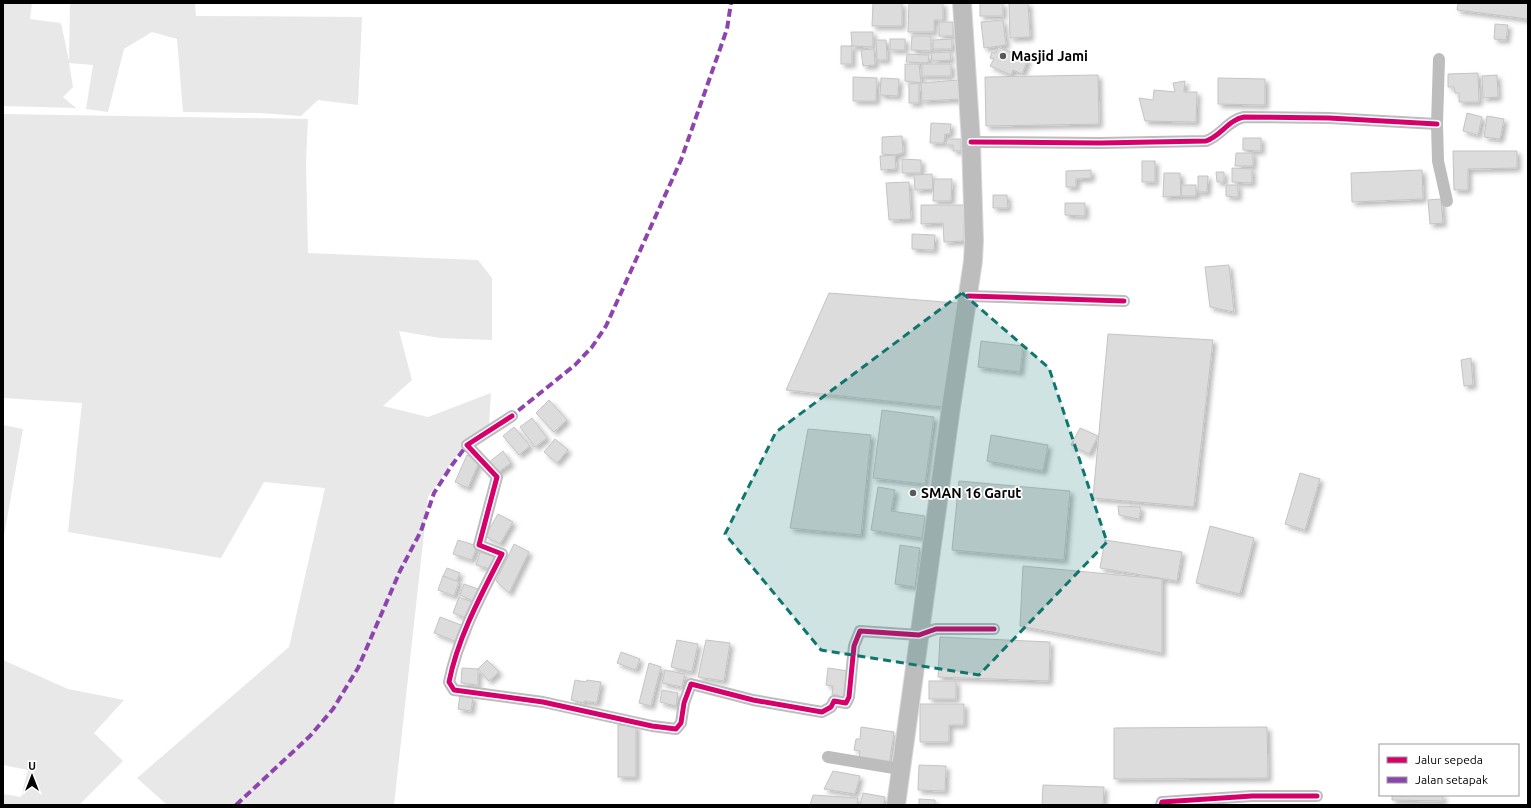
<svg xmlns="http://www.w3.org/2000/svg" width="1531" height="808" viewBox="0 0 1531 808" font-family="Ubuntu,sans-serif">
<defs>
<filter id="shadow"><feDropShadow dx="3.5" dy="3.5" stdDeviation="2" flood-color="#0004"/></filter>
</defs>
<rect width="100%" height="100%" fill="#fff"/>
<g fill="#e8e8e8">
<polygon points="3,3 32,3 30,19 61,23 69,61 70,3 195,3 196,16 362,17 358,105 318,100 301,116 260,113 183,112 177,39 152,32 124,49 108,112 86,109 93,65 69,63 73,87 63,97 76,108 3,106"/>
<polygon points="3,114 308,119 306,161 308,253 478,260 492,278 492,340 440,338 399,331 412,380 383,406 428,417 491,393 489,425 463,446 428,497 394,805 167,805 137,778 289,647 325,488 264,482 221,558 68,532 82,403 3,398"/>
<polygon points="3,425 23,429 3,541"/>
<polygon points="3,660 68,689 124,700 94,733 123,761 79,805 3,805 3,794 21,797 28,770 3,765"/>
</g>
<g fill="#dcdcdc" stroke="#c4c4c4" filter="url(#shadow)">
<polygon points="873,3 902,3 902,26 872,26"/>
<polygon points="909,3 943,3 943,20 934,20 934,32 908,32"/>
<rect x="980" y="3" width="23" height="13"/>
<polygon points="1009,3 1028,3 1030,37 1010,38"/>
<polygon points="1458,3 1528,3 1528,19 1457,10"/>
<polygon points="1003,20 1006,45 984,48 981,22"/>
<rect x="939" y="22" width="14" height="14"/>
<polygon points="1495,24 1508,25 1506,40 1494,39"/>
<polygon points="851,32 873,32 873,47 852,46"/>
<polygon points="912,36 931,36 931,51 911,50"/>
<rect x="890" y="39" width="15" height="11"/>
<polygon points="952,39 952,49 933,49 933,40"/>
<polygon points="876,40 886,40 887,60 877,60"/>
<rect x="841" y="46" width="11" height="18"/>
<polygon points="998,47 1028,59 1022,74 1013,70 1011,75 990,66 994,59 990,58 992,52 996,53"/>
<polygon points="874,49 875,65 863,66 861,50"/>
<polygon points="950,52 951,60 932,61 931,53"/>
<polygon points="907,54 929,55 928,63 906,62"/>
<polygon points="905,64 919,64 921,83 905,81"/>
<rect x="922" y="64" width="29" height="12"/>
<polygon points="1478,73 1479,102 1459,102 1459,93 1455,93 1454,87 1448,87 1448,74"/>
<polygon points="1098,75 1099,124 986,126 985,77"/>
<polygon points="1497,75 1498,97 1483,98 1482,76"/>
<polygon points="853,77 877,78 876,101 853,101"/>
<polygon points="881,78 899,79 898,96 880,95"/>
<polygon points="1218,78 1265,79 1265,105 1218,104"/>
<polygon points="958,80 959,99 922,101 921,83"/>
<polygon points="1185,81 1184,92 1197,92 1196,122 1145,121 1139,98 1153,100 1154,90 1175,92 1173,83"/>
<polygon points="919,83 919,103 909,103 909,84"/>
<polygon points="1467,113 1482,117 1478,135 1463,131"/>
<polygon points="1487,116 1504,119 1500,139 1484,137"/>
<polygon points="931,123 951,124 950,134 945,134 944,143 930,143"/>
<polygon points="902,136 903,153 895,155 882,154 882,137"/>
<polygon points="1243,138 1261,138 1261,151 1243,150"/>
<polygon points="947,139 961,139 961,151 953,151 953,145 946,145"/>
<polygon points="1453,151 1517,151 1517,168 1468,169 1468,190 1454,190"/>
<polygon points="1236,153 1253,153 1253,166 1235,166"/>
<polygon points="895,155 896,169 881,170 880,156"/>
<polygon points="902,159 921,160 921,173 902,173"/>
<rect x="1142" y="161" width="13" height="21"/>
<polygon points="1232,168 1252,169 1252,183 1232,182"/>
<polygon points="1091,170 1091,178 1076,179 1076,187 1066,187 1066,171"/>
<polygon points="1422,170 1423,199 1352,202 1351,173"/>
<polygon points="1216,172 1224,172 1224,182 1217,182"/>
<polygon points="1164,173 1180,173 1181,196 1163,197"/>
<polygon points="932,174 933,189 915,190 914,175"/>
<polygon points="1198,176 1208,176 1207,192 1198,192"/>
<polygon points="934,179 952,179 951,201 933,201"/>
<polygon points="909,182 911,219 889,220 886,183"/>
<polygon points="1182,185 1196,185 1196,196 1181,196"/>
<polygon points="1226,185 1238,185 1238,197 1226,196"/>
<polygon points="993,195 1007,195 1008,208 993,208"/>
<polygon points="1441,199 1443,223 1430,224 1428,200"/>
<polygon points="1065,203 1085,203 1085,216 1065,215"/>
<polygon points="921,205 964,205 964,241 944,242 943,223 921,224"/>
<polygon points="912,234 935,235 934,250 912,249"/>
<polygon points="1229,265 1234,312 1210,307 1205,267"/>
<polygon points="829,293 957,303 944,407 786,390"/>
<polygon points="1108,334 1213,340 1194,507 1093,498"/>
<polygon points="981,341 1023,346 1020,372 978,367"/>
<polygon points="1471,358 1473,385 1464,386 1461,360"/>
<polygon points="549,400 567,420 554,432 536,413"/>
<polygon points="882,410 934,417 925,484 873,478"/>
<polygon points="532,418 547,438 535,447 520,427"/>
<polygon points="514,427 530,446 519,455 503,436"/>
<polygon points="1080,428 1098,436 1089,454 1071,445"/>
<polygon points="808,429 871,435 861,535 790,528"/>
<polygon points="991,435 1048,445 1043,471 987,461"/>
<polygon points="555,439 568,450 557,463 544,452"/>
<polygon points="503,451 511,463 496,474 488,463"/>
<polygon points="467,455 480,460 468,488 455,482"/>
<polygon points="1300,473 1320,479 1305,530 1285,524"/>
<polygon points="959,481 1070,491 1064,560 952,550"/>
<polygon points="878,487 895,490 891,511 925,516 922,538 871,530"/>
<polygon points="1118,506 1141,507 1139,519 1119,515"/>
<polygon points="498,514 513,522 500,544 485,536"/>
<polygon points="1210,526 1254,538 1240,594 1196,583"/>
<polygon points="458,540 477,546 472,560 453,554"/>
<polygon points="1105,540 1182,552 1177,581 1100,568"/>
<polygon points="514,544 529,552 509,593 496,581"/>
<polygon points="900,545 920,548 915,587 895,584"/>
<polygon points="480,552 497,558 493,570 476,565"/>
<polygon points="1023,566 1162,579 1162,653 1020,626"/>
<polygon points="447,568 460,573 456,582 443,576"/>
<polygon points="443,576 459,582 454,596 438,590"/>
<polygon points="464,584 478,589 473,601 460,595"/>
<polygon points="459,597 472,602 466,618 453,613"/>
<polygon points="440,617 466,627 460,643 434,633"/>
<polygon points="940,637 1050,642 1049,681 938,677"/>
<polygon points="677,640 698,644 692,672 671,667"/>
<polygon points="706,640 730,643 724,681 698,677"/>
<polygon points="621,652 640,659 636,670 617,663"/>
<polygon points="487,660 499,672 489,681 478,669"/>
<polygon points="649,663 661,667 651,706 639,703"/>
<polygon points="462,668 478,669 478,685 461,683"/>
<polygon points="828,668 848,671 844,699 837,698 838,695 832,695 833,686 826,685"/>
<polygon points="665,670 685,674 682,687 662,683"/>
<polygon points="575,680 586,682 587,680 601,682 597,703 584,701 584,703 571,700"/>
<rect x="929" y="681" width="27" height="18"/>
<polygon points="662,690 678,693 676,706 660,702"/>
<polygon points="460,695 473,697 471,711 458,709"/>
<polygon points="920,704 964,704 964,725 949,725 949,742 920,742"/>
<rect x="618" y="725" width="18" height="52"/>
<polygon points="861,727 894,732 889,765 859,760 860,751 854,750 856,739 860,739"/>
<polygon points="1267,727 1268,778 1114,779 1114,728"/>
<polygon points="919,765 946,766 945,791 918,790"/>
<polygon points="833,771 860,776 855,794 824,789"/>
<polygon points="1043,785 1104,787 1103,805 1042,805"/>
<polygon points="863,793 885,797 884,805 860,805"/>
<polygon points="813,795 858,798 857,805 810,805"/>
<polygon points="1392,795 1443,795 1443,801 1392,800"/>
<polygon points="919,799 935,800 935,805 919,805"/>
</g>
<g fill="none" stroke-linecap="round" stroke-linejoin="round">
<g stroke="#dbdbdb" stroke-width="20">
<polyline id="primary" points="896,805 951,407 973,261 974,240 971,142 962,3"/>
</g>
<g stroke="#bdbdbd" stroke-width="12">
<polyline points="1439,59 1437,124 1438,161 1447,201"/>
<path d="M971 142 1100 143 1206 141C1221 136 1228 120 1244 117L1329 118 1437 124"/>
<polyline points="968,296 1124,301"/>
<path d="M512 416 467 445 497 477 479 545 502 554C481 595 458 637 449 682L454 690 543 702 652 726 676 729 681 723 684 703 691 684 753 700 822 712 831 707 834 701 846 703 849 697 854 646 860 631 919 635 936 629H994"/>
<polyline points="828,757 900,769"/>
<polyline points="1161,805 1162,802 1252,796 1317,796"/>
</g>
<use href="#primary" stroke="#bdbdbd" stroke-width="18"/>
<g stroke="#8e44ad" stroke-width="4" stroke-dasharray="8 4" stroke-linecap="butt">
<polyline points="509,418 575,365 592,347 606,326 681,160 727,29 731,3"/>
<polyline points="236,805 310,736 333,709 358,668 400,571 421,531 434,493 452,465 467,445"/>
</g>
<g stroke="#fff" stroke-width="8">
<g id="cycleway">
<path d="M971 142 1100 143 1206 141C1221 136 1228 120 1244 117L1329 118 1437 124"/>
<polyline points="968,296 1124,301"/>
<path d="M512 416 467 445 497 477 479 545 502 554C481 595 458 637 449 682L454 690 543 702 652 726 676 729 681 723 684 703 691 684 753 700 822 712 831 707 834 701 846 703 849 697 854 646 860 631 919 635 936 629H994"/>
<polyline points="1161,805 1162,802 1252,796 1317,796"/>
</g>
</g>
<use href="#cycleway" stroke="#d6006c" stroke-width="5"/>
</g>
<path fill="#0f766e" fill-opacity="0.2" stroke="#0f766e" stroke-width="3" stroke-dasharray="8 5" stroke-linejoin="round" d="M962 293 1049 368 1107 542 979 675 821 650 725 534 776 432Z"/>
<g fill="#595959" stroke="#fff" stroke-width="1.5">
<circle cx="1003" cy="56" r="4"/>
<circle cx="913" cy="493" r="4"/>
</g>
<g text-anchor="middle" stroke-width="3.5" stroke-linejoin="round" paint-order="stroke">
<g font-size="14" font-weight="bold" fill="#000" stroke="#fff" text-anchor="start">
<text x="1011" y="61">Masjid Jami</text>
<text x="921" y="498">SMAN 16 Garut</text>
</g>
</g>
<rect width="1531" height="808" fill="none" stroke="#000000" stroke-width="8"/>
<rect x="1379" y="744" width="140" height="52" fill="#ffffff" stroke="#999999"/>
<rect x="1387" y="757" width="20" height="6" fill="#d6006c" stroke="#999999"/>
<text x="1415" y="764" font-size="12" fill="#000000">Jalur sepeda</text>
<rect x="1387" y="777" width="20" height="6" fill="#8e44ad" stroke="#999999"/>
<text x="1415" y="784" font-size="12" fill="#000000">Jalan setapak</text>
<g transform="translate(32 776)" stroke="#ffffff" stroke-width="3" paint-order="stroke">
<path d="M0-3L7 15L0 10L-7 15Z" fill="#000000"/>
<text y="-6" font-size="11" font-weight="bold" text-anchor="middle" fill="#000000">U</text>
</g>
</svg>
